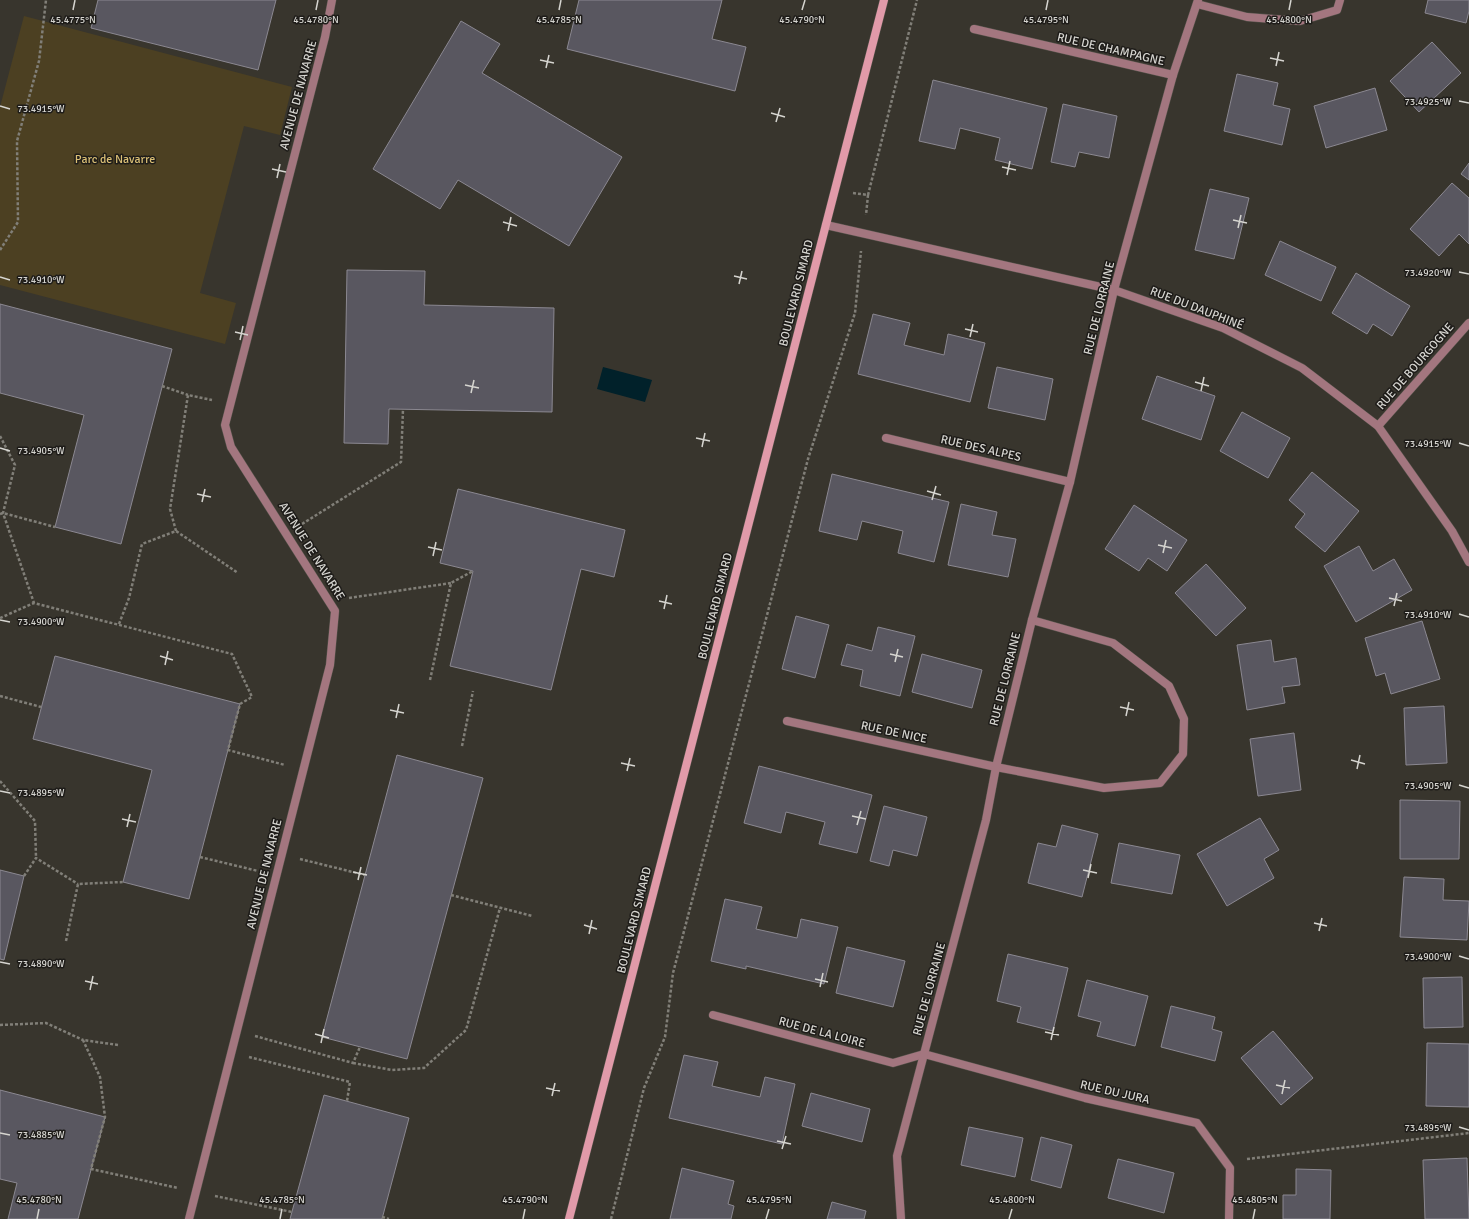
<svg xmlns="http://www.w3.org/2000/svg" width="1469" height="1219" viewBox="0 0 1469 1219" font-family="Signika,sans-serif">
<rect width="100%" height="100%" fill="#38352d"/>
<polygon fill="#4c4022" points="24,16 292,87 280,135 244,126 200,293 236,303 225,344 0,285 0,107"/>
<polygon fill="#01212a" points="603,367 652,380 645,402 597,389"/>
<g fill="#595760" stroke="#8b8891">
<polygon points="98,0 276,0 258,70 91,28"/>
<polygon points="579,0 722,0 712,39 746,47 735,91 567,49"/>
<polygon points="1428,0 1469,0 1469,11 1466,23 1425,13"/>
<polygon points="461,21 500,44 482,73 622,157 569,246 458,180 440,209 373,169"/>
<polygon points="1432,42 1461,73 1419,112 1390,81"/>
<polygon points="1237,74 1278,83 1273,105 1290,109 1282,145 1224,131"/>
<polygon points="933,80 1047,108 1032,169 995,160 1000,138 960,128 955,149 919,141"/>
<polygon points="1375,88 1387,130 1326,148 1314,106"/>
<polygon points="1063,104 1117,116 1109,158 1079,152 1075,167 1051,162"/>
<polygon points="1469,163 1469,180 1461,174"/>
<polygon points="1452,183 1469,198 1469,244 1459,234 1439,256 1410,229"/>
<polygon points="1210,189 1249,198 1234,259 1195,250"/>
<polygon points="1280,241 1336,267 1321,301 1265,275"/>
<polygon points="347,270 425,271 424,305 554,308 552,412 389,409 388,444 344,443"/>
<polygon points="1356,273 1410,306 1392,336 1373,324 1367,334 1332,313"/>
<polygon points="0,304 172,349 121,544 55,527 84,415 0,393"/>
<polygon points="873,314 910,323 904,345 944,355 948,334 985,343 970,402 858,374"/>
<polygon points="997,367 1053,379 1045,420 988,408"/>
<polygon points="1157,376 1215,396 1201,440 1142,419"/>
<polygon points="1242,412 1290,438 1268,478 1220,451"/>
<polygon points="1312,472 1359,511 1325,552 1295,527 1305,514 1289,500"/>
<polygon points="832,474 949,502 934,562 898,553 903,531 862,521 857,540 819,531"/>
<polygon points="458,489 625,530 614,577 581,569 551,690 450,666 473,571 440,563"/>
<polygon points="961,504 997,512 992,535 1016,539 1008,577 948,565"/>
<polygon points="1134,505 1187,540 1167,571 1148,558 1139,571 1105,549"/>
<polygon points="1359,546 1373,571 1394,559 1412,590 1356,622 1324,566"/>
<polygon points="1206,564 1246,608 1216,636 1175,593"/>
<polygon points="796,616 829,625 815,678 782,669"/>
<polygon points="1422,621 1440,679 1391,694 1385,673 1376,676 1365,638"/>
<polygon points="878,627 915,636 900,696 860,686 863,670 841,665 847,644 872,651"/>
<polygon points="1271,640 1274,662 1296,658 1300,685 1282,687 1285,703 1247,710 1237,645"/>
<polygon points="922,654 982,670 972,708 912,692"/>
<polygon points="55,656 240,704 189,899 123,882 152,770 33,739"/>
<polygon points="1444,706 1447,763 1406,765 1404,708"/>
<polygon points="1294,733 1301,790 1258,796 1250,739"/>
<polygon points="397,755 483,778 407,1059 322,1037"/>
<polygon points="759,766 872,795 857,853 819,844 825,822 786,812 781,833 744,823"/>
<polygon points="1400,800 1460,801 1459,859 1400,859"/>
<polygon points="884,806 927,817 917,856 893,850 889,866 870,861"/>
<polygon points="1260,818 1279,850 1264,859 1274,878 1227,906 1197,854"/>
<polygon points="1062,825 1098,834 1082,897 1028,883 1038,843 1056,847"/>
<polygon points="1119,843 1180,855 1172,894 1111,883"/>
<polygon points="0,870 24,876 4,960 0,959"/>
<polygon points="1404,877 1444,879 1443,900 1469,901 1467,940 1400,937"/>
<polygon points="725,899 762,907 756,929 797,938 801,919 838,927 824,984 746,966 746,969 711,961"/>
<polygon points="847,947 905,961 893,1007 836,993"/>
<polygon points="1008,954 1068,968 1053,1031 1017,1022 1021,1007 997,1001"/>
<polygon points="1462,977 1463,1027 1424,1028 1423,978"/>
<polygon points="1087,980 1148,996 1135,1046 1097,1036 1101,1022 1078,1016"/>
<polygon points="1171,1006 1215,1017 1212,1029 1222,1032 1215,1061 1161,1047"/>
<polygon points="1273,1031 1313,1078 1281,1105 1241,1058"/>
<polygon points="1427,1043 1469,1044 1469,1107 1426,1106"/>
<polygon points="684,1055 718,1062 712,1086 760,1097 765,1077 795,1084 782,1144 669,1118"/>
<polygon points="0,1090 105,1117 78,1219 8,1219 17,1183 0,1179"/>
<polygon points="811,1093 870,1109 862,1142 802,1126"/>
<polygon points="324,1095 409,1118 382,1219 290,1219"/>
<polygon points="969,1127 1023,1138 1015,1177 961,1165"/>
<polygon points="1041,1137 1072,1145 1061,1188 1031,1180"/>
<polygon points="1467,1158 1469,1219 1425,1219 1423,1160"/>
<polygon points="1118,1159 1174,1173 1164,1213 1108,1198"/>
<polygon points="682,1168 734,1181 728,1204 734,1206 731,1219 670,1219"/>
<polygon points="1296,1169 1331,1170 1330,1219 1283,1219 1283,1195 1296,1195"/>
<polygon points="832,1202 866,1211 864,1219 827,1219"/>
</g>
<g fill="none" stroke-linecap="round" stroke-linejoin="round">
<g stroke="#54524a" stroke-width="9">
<g id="minor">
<polyline points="1197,4 1247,17 1300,21 1337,10 1340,0"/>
<polyline points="974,29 1173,75"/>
<polyline points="826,225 1114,290 1223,328 1302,368 1378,426 1452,531 1469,562"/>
<polyline points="1378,426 1469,323"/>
<polyline points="886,438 1070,482"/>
<polyline points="787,721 996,767 1104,788 1160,783 1183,754 1184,719 1169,686 1113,643 1032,620"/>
<polyline points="713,1015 893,1063 924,1054 1085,1098 1197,1123 1230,1168 1229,1219"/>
<polyline points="189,1219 330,665 335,611 231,447 225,425 325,37 332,0"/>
<polyline points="901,1219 897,1156 986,820 996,767 1032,620 1070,482 1114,290 1173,75 1198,0"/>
</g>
</g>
<g stroke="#54524a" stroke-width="9">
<polyline id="secondary" points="569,1219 884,0"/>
</g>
<g stroke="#817f78" stroke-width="2.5" stroke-dasharray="3 2" stroke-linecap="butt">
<polyline points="853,193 868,195 866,215"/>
<polyline points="868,195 917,0"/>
<polyline points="0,250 18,222 17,141 39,61 46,0"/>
<polyline points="162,386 188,395"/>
<polyline points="0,436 15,465 3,513 34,603"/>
<polyline points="0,514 3,513 55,527"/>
<polyline points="302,524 401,462 403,409"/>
<polyline points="176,531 170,509 188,395 212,400"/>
<polyline points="349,598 451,583"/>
<polyline points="0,618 34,603 232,654 252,697 240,704 228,750 285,765"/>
<polyline points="119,624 129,598 142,544 176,531 238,573"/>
<polyline points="430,680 451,583 473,571"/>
<polyline points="0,696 41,707"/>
<polyline points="462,746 473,691"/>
<polyline points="0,781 35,821 36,858"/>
<polyline points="200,857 258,871"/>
<polyline points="300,859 365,875"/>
<polyline points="24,876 36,858 78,884"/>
<polyline points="451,895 532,916"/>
<polyline points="66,941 78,884 123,882"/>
<polyline points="0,1025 46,1023 83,1040"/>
<polyline points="255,1036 353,1063 360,1047"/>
<polyline points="118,1045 83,1040 100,1077 105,1117 91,1169 178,1188"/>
<polyline points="249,1057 350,1082 347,1101"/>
<polyline points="353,1063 392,1070 424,1068 466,1030 500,908"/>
<polyline points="1247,1159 1469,1133"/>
<polyline points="215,1196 292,1212"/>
<polyline points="382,1217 389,1219"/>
<polyline points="611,1219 644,1088 665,1037 673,973 808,459 855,313 861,251"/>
</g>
<use href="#minor" stroke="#a3767f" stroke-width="8"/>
<use href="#secondary" stroke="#e19aa9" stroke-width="8"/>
</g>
<path fill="none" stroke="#d6d5d0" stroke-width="1.5" d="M73 10 75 0M316 10 318 0M559 10 561 0M802 10 805 0M1046 10 1048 0M1289 10 1291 0M1270 58 1284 61M540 60 554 63M1276 66 1279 52M546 68 549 55M1459 101 1469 103M0 106 10 109M771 113 785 117M776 122 780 108M1002 167 1016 170M272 169 286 172M1007 175 1010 161M277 178 280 164M1233 220 1247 223M503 222 517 226M1238 228 1241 215M508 231 511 217M1459 272 1469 274M734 276 747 279M0 277 10 280M739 284 742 271M965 329 978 332M235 332 248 335M970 337 973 324M240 340 243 326M1195 382 1209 386M465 385 479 388M1201 391 1204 377M471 393 474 380M696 438 710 441M1459 443 1469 446M702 447 705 433M0 448 10 451M927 491 941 495M197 494 211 497M932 500 936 486M202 502 205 489M1158 545 1172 548M428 547 442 550M1163 553 1166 540M433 556 436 542M1389 598 1402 601M659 601 672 604M1394 606 1397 593M664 609 667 595M1459 614 1469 617M0 620 10 622M890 654 903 657M160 656 173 660M895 662 898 649M165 665 168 651M1120 707 1134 710M390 710 404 713M1126 716 1129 702M396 718 399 704M1351 760 1365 764M621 763 635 766M1357 769 1360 755M627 771 630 758M1459 785 1469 788M0 791 10 793M852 816 866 819M122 819 136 822M857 825 861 811M127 827 130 814M1083 870 1097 873M353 872 367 875M1088 878 1091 864M358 880 361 867M1314 923 1327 926M584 925 597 929M1319 931 1322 918M589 934 592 920M1459 956 1469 959M0 962 10 964M815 979 828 982M85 981 98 984M820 987 823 973M90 990 93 976M1045 1032 1059 1035M315 1034 329 1038M1051 1040 1054 1027M321 1043 324 1029M1276 1085 1290 1088M546 1088 560 1091M1282 1094 1285 1080M552 1096 555 1083M1459 1127 1469 1130M0 1133 10 1135M777 1141 791 1144M782 1149 786 1136M37 1219 39 1209M280 1219 282 1209M523 1219 525 1209M766 1219 769 1209M1009 1219 1012 1209M1253 1219 1255 1209"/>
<g text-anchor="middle" stroke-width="3" stroke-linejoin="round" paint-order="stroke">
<g font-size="12" fill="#d6d5d0" stroke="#1e1c19">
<text transform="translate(1111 49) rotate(13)" y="4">RUE DE CHAMPAGNE</text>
<text transform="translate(298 95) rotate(-75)" y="4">AVENUE DE NAVARRE</text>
<text transform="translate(796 293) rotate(-76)" y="4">BOULEVARD SIMARD</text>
<text transform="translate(1099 308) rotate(-76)" y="4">RUE DE LORRAINE</text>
<text transform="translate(1197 308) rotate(21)" y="4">RUE DU DAUPHINÉ</text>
<text transform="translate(1415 366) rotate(-49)" y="4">RUE DE BOURGOGNE</text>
<text transform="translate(981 448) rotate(13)" y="4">RUE DES ALPES</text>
<text transform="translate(312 551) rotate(58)" y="4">AVENUE DE NAVARRE</text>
<text transform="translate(715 606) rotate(-76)" y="4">BOULEVARD SIMARD</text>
<text transform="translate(1005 679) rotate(-76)" y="4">RUE DE LORRAINE</text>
<text transform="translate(894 732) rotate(12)" y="4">RUE DE NICE</text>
<text transform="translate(264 874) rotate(-76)" y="4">AVENUE DE NAVARRE</text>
<text transform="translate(634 920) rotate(-76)" y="4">BOULEVARD SIMARD</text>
<text transform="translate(929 989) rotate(-75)" y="4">RUE DE LORRAINE</text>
<text transform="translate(822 1032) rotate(15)" y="4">RUE DE LA LOIRE</text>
<text transform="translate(1115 1092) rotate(13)" y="4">RUE DU JURA</text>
</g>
<g font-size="12" fill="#dabf75" stroke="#1e1c19">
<text x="115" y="163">Parc de Navarre</text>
</g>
</g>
<g font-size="10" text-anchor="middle" fill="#d6d5d0" stroke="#1e1c19" stroke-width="3" stroke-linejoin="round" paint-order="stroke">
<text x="73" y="23">45.4775°N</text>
<text x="802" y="23">45.4790°N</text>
<text x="1046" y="23">45.4795°N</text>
<text x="1289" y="23">45.4800°N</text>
<text x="316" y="23">45.4780°N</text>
<text x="559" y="23">45.4785°N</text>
<text x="1428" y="105">73.4925°W</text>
<text x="41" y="112">73.4915°W</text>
<text x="1428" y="276">73.4920°W</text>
<text x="41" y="283">73.4910°W</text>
<text x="1428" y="447">73.4915°W</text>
<text x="41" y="454">73.4905°W</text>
<text x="1428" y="618">73.4910°W</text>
<text x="41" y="625">73.4900°W</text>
<text x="1428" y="789">73.4905°W</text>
<text x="41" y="796">73.4895°W</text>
<text x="1428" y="960">73.4900°W</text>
<text x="41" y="967">73.4890°W</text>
<text x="1428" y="1131">73.4895°W</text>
<text x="41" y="1138">73.4885°W</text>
<text x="39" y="1203">45.4780°N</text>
<text x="282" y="1203">45.4785°N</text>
<text x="525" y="1203">45.4790°N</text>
<text x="769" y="1203">45.4795°N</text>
<text x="1012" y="1203">45.4800°N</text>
<text x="1255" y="1203">45.4805°N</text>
</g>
</svg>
